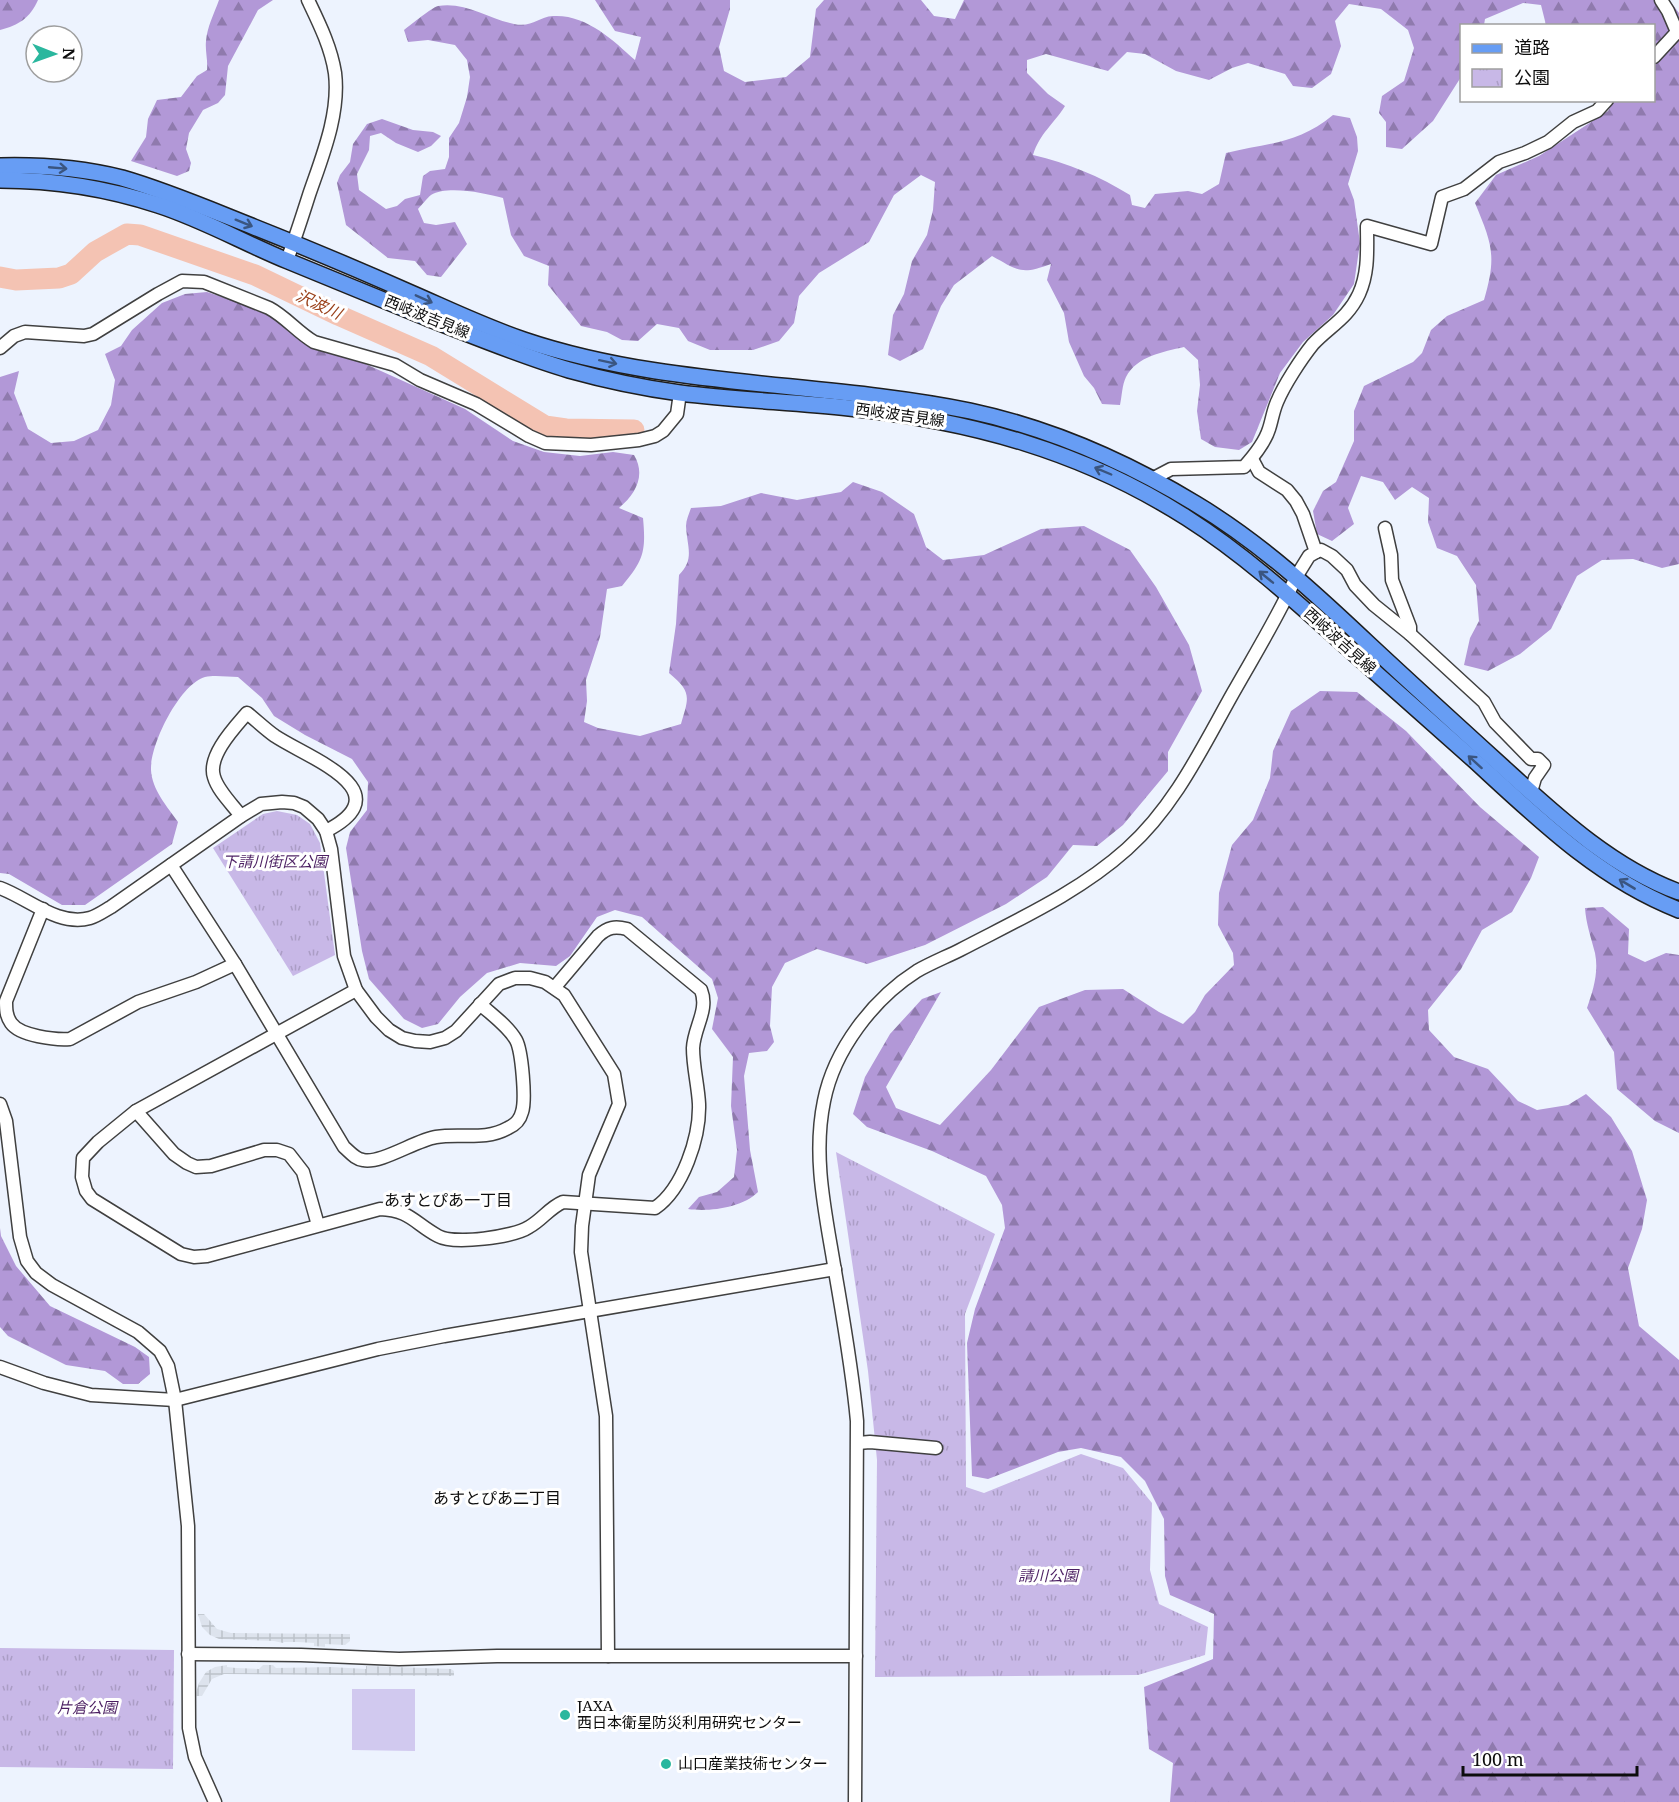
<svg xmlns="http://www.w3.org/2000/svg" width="1679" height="1802" viewBox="0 0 1679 1802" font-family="'Noto Serif','Noto Sans JP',serif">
<defs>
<pattern id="forest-firs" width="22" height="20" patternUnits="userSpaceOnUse" patternTransform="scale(1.5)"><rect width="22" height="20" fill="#b298d7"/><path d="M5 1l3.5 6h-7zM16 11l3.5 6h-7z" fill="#8f7aad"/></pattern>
<pattern id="park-tufts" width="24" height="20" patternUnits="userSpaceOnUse" patternTransform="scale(1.5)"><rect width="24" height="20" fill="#c8b8e7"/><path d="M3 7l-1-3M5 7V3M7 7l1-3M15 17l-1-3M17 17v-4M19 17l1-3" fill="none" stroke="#ab9dc5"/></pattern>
<pattern id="plaza-grid" width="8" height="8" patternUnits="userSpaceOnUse" patternTransform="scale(1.5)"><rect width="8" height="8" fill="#dde3ed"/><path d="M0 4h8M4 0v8" fill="none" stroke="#bcc2ca"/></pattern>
</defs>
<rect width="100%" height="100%" fill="#edf3fe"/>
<g fill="url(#forest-firs)">
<path d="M0 0H38C30 18 19 25 0 30Z"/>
<path d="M219 0H273L258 10 228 66 225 95 218 103 203 110 189 133 186 149 191 163 189 171 177 176 131 161 146 137 148 119 157 100 181 97 197 76 207 70C208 60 205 51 206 41 207 27 214 14 219 0Z"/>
<path d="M595 0H730V9L719 47 724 71 745 82 786 77 810 57 816 9 824 0H921L934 16 955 19 964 0H1669L1679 13V564L1662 568 1633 559 1602 560 1577 576 1551 629 1520 654 1488 671 1464 665 1470 638 1479 621 1476 585 1457 556 1437 548 1428 522 1429 498 1412 487 1395 500 1383 482 1361 476 1348 508 1354 524 1332 541 1317 534 1313 511 1323 491 1336 482 1354 441V411L1364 386 1413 362 1422 353 1431 330 1447 316 1484 300C1497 256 1492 244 1475 203L1496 175 1539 156 1608 111 1614 101 1654 100V26L1546 25 1541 5 1523 3 1485 19 1484 25 1462 26 1461 77 1433 121 1402 149 1386 147V122L1379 113 1382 96 1404 81 1414 48 1408 30 1381 9 1349 4 1335 21 1341 46 1331 74 1312 88 1293 86 1285 74 1248 63 1232 68 1209 80 1176 71 1145 54 1127 52 1108 71 1046 54 1027 60V73L1048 94 1065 106C1053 125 1040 133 1033 155 1068 163 1099 176 1130 195L1132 205 1145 208 1155 194 1188 191 1202 194 1219 184 1226 153C1268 143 1298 144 1333 115L1350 118 1357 137 1358 151 1348 184 1354 200 1360 243 1354 284 1333 315 1303 342 1280 373 1252 442 1239 450 1215 447 1201 439 1197 411 1200 385 1198 360 1184 347C1163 352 1137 356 1126 377 1122 385 1122 396 1120 405L1102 404 1094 388 1084 376 1069 342 1064 313 1047 280 1051 264C1021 275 1019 271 992 256L954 285 941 306 923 349 900 361 888 355 893 315 904 294 912 261 927 235 933 210 935 182 921 175 894 195 869 242 819 273 799 296 794 323 779 341 753 350H710L688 341 679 328 657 324 638 341 622 340 607 332 581 326 548 285 549 266 524 256 511 235 503 198C485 193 447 185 431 195 427 198 422 205 418 209L424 223 436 225 455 222 467 244 441 277 427 275 415 261 388 258 346 225 337 183 340 175 350 162 353 144 367 124 382 119 413 130 433 132 441 136 431 146 418 152 396 143 381 133 370 136 369 150 357 174 359 190 386 209 397 206 405 199 420 195 423 176 430 171 445 169 449 157V138L459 123 467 97 470 77 467 60 455 45 428 40 408 42 404 30C412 24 431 8 438 6 464 1 490 19 514 24 532 28 538 17 553 16 586 14 613 40 635 60L641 37 615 31Z"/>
<path d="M207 292 273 314 339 352 465 409 513 441 544 452 580 456 613 452 634 455C646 475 636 494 619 508L643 518C646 551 644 560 622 586L607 589 600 637 586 680 587 701 584 722 598 728 640 736 681 724C689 697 692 692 669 673L676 624 679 575C695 559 687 547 686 526 686 520 689 514 691 508L721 506 761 493 797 500 841 492 853 482 882 492 914 514 926 547 943 560 984 555 1041 529 1084 526 1130 550 1156 587 1189 645 1202 691 1168 752V771L1123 825 1097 846 1073 845 1047 877 1006 904 925 945 867 964 817 949 785 963 772 987 770 1026 774 1042 767 1051 749 1053 744 1076 750 1150 758 1192C742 1208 709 1212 688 1209L699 1197 717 1192 734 1177 737 1150 731 1106 733 1057 712 1029 718 998 712 979 642 917 615 910 597 917 570 956 556 966 520 963 487 973 460 997 438 1024 422 1028 404 1019 369 979 362 951 346 848 350 832 367 810 368 782 352 759 305 735 274 716 262 698 238 677C228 677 215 675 205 677 180 684 150 744 151 770 152 790 167 806 178 822L172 844 85 905H62L9 874 0 873V377L19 371 14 393 28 429 51 443 74 441 98 430 111 405 115 380 105 354 121 346 132 330 162 303 185 294Z"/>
<polygon points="1320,691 1357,692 1406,731 1480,807 1539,857 1531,878 1512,912 1482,930 1461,969 1428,1010 1429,1030 1454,1057 1488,1069 1518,1101 1537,1110 1568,1105 1586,1094 1611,1117 1632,1151 1647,1200 1642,1229 1628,1268 1639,1326 1679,1360 1679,1802 1170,1802 1173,1763 1149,1749 1144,1687 1213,1659 1214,1614 1170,1595 1165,1576 1164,1519 1145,1481 1121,1457 1081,1448 1058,1452 988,1479 972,1476 967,1343 975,1309 1005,1228 1002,1205 986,1176 932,1151 867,1127 853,1114 865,1077 890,1034 922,999 941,992 886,1087 896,1108 940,1125 991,1070 1039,1007 1085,990 1123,989 1159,1012 1183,1024 1195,1012 1205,995 1234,965 1233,953 1218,925 1219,893 1232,845 1253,820 1270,778 1273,751 1291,711"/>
<path d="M1603 907 1629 929 1628 954 1645 962 1666 953 1679 955V1133L1655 1121 1617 1089 1614 1052 1587 1008C1593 991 1599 972 1595 953 1591 937 1586 924 1585 908Z"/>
<polygon points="0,1228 1,1236 16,1266 50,1306 135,1347 149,1357 150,1374 138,1384 123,1384 105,1371 66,1365 8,1336 0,1327"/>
</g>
<g fill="url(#park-tufts)">
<polygon points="277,811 297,815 310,824 320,843 335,955 293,976 213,848 263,814"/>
<polygon points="836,1152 995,1234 965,1314 966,1487 984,1493 1081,1454 1123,1468 1152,1503 1150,1570 1159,1604 1208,1627 1205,1655 1138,1675 875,1677 877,1460 868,1371"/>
<polygon points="0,1648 174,1650 173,1769 0,1767"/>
</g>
<polygon fill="#d1c9ef" points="352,1689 415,1689 415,1751 352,1750"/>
<g fill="url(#plaza-grid)">
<polygon points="198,1614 204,1614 217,1629 231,1633 350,1634 350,1641 345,1645 325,1644 325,1647 314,1646 314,1643 298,1642 284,1642 283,1643 274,1641 219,1639 210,1635 202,1627"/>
<polygon points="227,1665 227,1667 236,1668 259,1669 263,1665 273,1665 276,1668 331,1667 366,1669 366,1666 451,1669 454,1671 454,1676 224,1674 212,1679 202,1696 195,1696 199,1683 206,1672 215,1667"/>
</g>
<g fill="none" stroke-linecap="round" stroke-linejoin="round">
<polyline stroke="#f4c3b3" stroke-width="21" points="0,277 16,280 59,278 71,274 95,252 127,234 140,235 255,275 338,315 431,356 545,426 566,429 634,430"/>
<g stroke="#404040" stroke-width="15">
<g id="minor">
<polyline points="1654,57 1677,32 1668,11 1661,0"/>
<path d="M287 260C295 239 302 217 309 195 322 157 340 114 335 73 331 47 319 23 308 0"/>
<path d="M0 348 14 336 25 332 84 336 93 334 158 294 182 281 204 282 269 308C286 317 297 332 314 342L395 365 420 380 476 404 529 436 545 443 591 445 639 440 655 436 663 431 677 414 680 393"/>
<polyline points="1252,459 1259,472 1287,490 1296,501 1303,514 1316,552"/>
<path d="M1152 479 1171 469 1244 467C1253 457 1265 442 1269 429 1272 420 1273 411 1277 402 1284 385 1301 359 1313 344 1330 326 1348 318 1359 294 1369 272 1367 249 1367 226L1431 244 1442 197 1464 189 1499 162 1525 153 1548 142 1573 122 1597 111 1607 100"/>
<polyline points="1385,528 1391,555 1392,580 1410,627 1410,634"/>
<path d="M241 816C232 804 218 791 214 777 207 756 235 727 247 713 256 720 265 729 275 736 308 758 404 791 326 831"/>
<path d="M171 865 235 964 344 1147C350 1152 355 1159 363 1160 381 1164 416 1140 436 1137 461 1133 485 1141 508 1128 515 1125 520 1120 522 1112 526 1100 522 1051 516 1040 508 1026 492 1015 480 1004"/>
<path d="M0 888C28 898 58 927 90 918 97 916 104 911 111 907L241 816 261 804 282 802 294 803 304 807 318 819 326 831 331 849 344 956 356 990 376 1017 389 1030 402 1038 415 1041 430 1042 445 1038 456 1031 499 984 515 978H530L545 982 564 995 614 1074 619 1104 589 1175 582 1226 581 1252 606 1416 608 1656"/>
<path d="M43 909 6 1001C6 1009 6 1016 11 1023 20 1036 55 1040 70 1039L138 1002 196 982 235 964"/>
<path d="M356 990 136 1111 98 1142 83 1158 82 1177 86 1191 92 1199 181 1254 194 1257 207 1256 380 1209C410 1210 414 1223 438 1236 454 1245 514 1237 529 1227 542 1220 549 1208 563 1202L655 1208C683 1189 700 1137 699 1104 698 1085 693 1067 693 1048 694 1027 709 1010 701 990L627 929C615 926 608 927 598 936L555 987"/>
<polyline points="0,1104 6,1121 20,1237 27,1261 36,1273 52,1285 138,1332 160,1351 168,1366 175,1400 188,1526 189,1728 195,1757 215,1802"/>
<polyline points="136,1111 174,1154 187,1163 196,1167 211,1166 264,1150 277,1150 289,1154 303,1172 318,1225"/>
<polyline points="0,1367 44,1383 91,1395 175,1400 378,1349 444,1336 835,1269"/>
<polyline points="858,1443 870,1442 936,1448"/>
<polyline points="188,1654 301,1655 399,1659 497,1656 856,1656"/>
<path d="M855 1802 857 1421C852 1366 842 1313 833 1259 824 1206 813 1154 824 1101 834 1050 873 999 917 971 931 963 946 957 960 950 1017 920 1078 893 1127 849 1175 806 1202 748 1233 693 1255 654 1278 617 1296 577L1309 556 1316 552 1321 550 1332 556 1347 570 1355 585 1374 605 1410 634 1484 702 1495 722 1531 759H1538L1544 765 1535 778 1531 792"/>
</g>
</g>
<g stroke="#1e1e1e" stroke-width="18">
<g id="major">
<path d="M0 166C40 165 82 168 122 178 167 191 211 210 254 227 307 248 359 270 411 293 448 309 485 327 524 340 666 388 823 381 970 411 1049 428 1127 462 1196 504 1261 543 1316 594 1371 646 1415 687 1459 727 1503 767 1556 815 1611 867 1679 892"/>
<path d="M0 180C55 180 106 188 158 205 202 219 244 243 288 261 334 280 381 299 427 318 474 336 521 356 569 370 605 380 643 388 680 393 736 400 793 402 849 408 971 421 1082 451 1187 518 1242 553 1292 598 1341 642 1385 681 1430 721 1475 761 1537 818 1599 879 1679 910"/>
</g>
</g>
<use href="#minor" stroke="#fff" stroke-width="12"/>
<use href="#major" stroke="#679df4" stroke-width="15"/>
</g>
<defs><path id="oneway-shaft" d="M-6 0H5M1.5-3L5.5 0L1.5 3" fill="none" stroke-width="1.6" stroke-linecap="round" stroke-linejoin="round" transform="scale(1.5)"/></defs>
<g stroke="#3a5580">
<use href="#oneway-shaft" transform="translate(58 168) rotate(5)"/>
<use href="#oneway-shaft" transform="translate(244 223) rotate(22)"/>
<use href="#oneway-shaft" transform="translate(424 299) rotate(24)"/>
<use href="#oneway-shaft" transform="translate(608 362) rotate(12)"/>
<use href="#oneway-shaft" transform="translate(1103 471) rotate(-157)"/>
<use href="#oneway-shaft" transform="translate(1266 577) rotate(-141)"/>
<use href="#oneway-shaft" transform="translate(1475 762) rotate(-138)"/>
<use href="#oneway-shaft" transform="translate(1627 884) rotate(-149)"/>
</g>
<g fill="#2ab79e" stroke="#fff" stroke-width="2">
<circle cx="565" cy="1715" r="6"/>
<circle cx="666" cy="1764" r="6"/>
</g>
<g text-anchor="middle" stroke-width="6" stroke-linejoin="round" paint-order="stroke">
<g font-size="15" fill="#0d0d0d" stroke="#fff">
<text transform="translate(427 317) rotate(22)" y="5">西岐波吉見線</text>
<text transform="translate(900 415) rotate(8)" y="5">西岐波吉見線</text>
<text transform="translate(1340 641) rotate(42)" y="5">西岐波吉見線</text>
</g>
<g font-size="15" font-style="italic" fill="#4b1f62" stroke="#fff">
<text x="275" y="867">下請川街区公園</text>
<text x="1048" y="1581">請川公園</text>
<text x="87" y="1713">片倉公園</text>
</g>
<g font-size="15" fill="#0d0d0d" stroke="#fff" text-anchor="start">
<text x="577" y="1711">JAXA<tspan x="577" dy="17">西日本衛星防災利用研究センター</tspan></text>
<text x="678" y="1769">山口産業技術センター</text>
</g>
<g font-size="16" font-style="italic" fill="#9a411a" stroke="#fff">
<text transform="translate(319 304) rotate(25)" y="6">沢波川</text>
</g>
<g font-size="16" fill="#0d0d0d" stroke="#fff">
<text x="448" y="1206">あすとぴあ一丁目</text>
<text x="497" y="1504">あすとぴあ二丁目</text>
</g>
</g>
<rect x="1460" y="24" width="195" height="78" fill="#ffffff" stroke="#9e9e9e" stroke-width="1.5"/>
<rect x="1472" y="44" width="30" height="9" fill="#679df4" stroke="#9e9e9e" stroke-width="1.5"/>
<text x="1514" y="54" font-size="18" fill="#0d0d0d">道路</text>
<rect x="1472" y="69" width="30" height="18" fill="url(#park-tufts)" stroke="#9e9e9e" stroke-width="1.5"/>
<text x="1514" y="84" font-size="18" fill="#0d0d0d">公園</text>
<g transform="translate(54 54) rotate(91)"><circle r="28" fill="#ffffff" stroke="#9e9e9e" stroke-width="1.5"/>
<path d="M0-4.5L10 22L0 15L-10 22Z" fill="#2ab79e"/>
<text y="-9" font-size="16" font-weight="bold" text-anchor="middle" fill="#0d0d0d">N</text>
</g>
<path d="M1463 1766v9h174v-9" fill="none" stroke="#0d0d0d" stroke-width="3"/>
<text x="1472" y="1766" font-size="18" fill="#0d0d0d" stroke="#ffffff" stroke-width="4.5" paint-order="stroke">100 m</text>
</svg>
